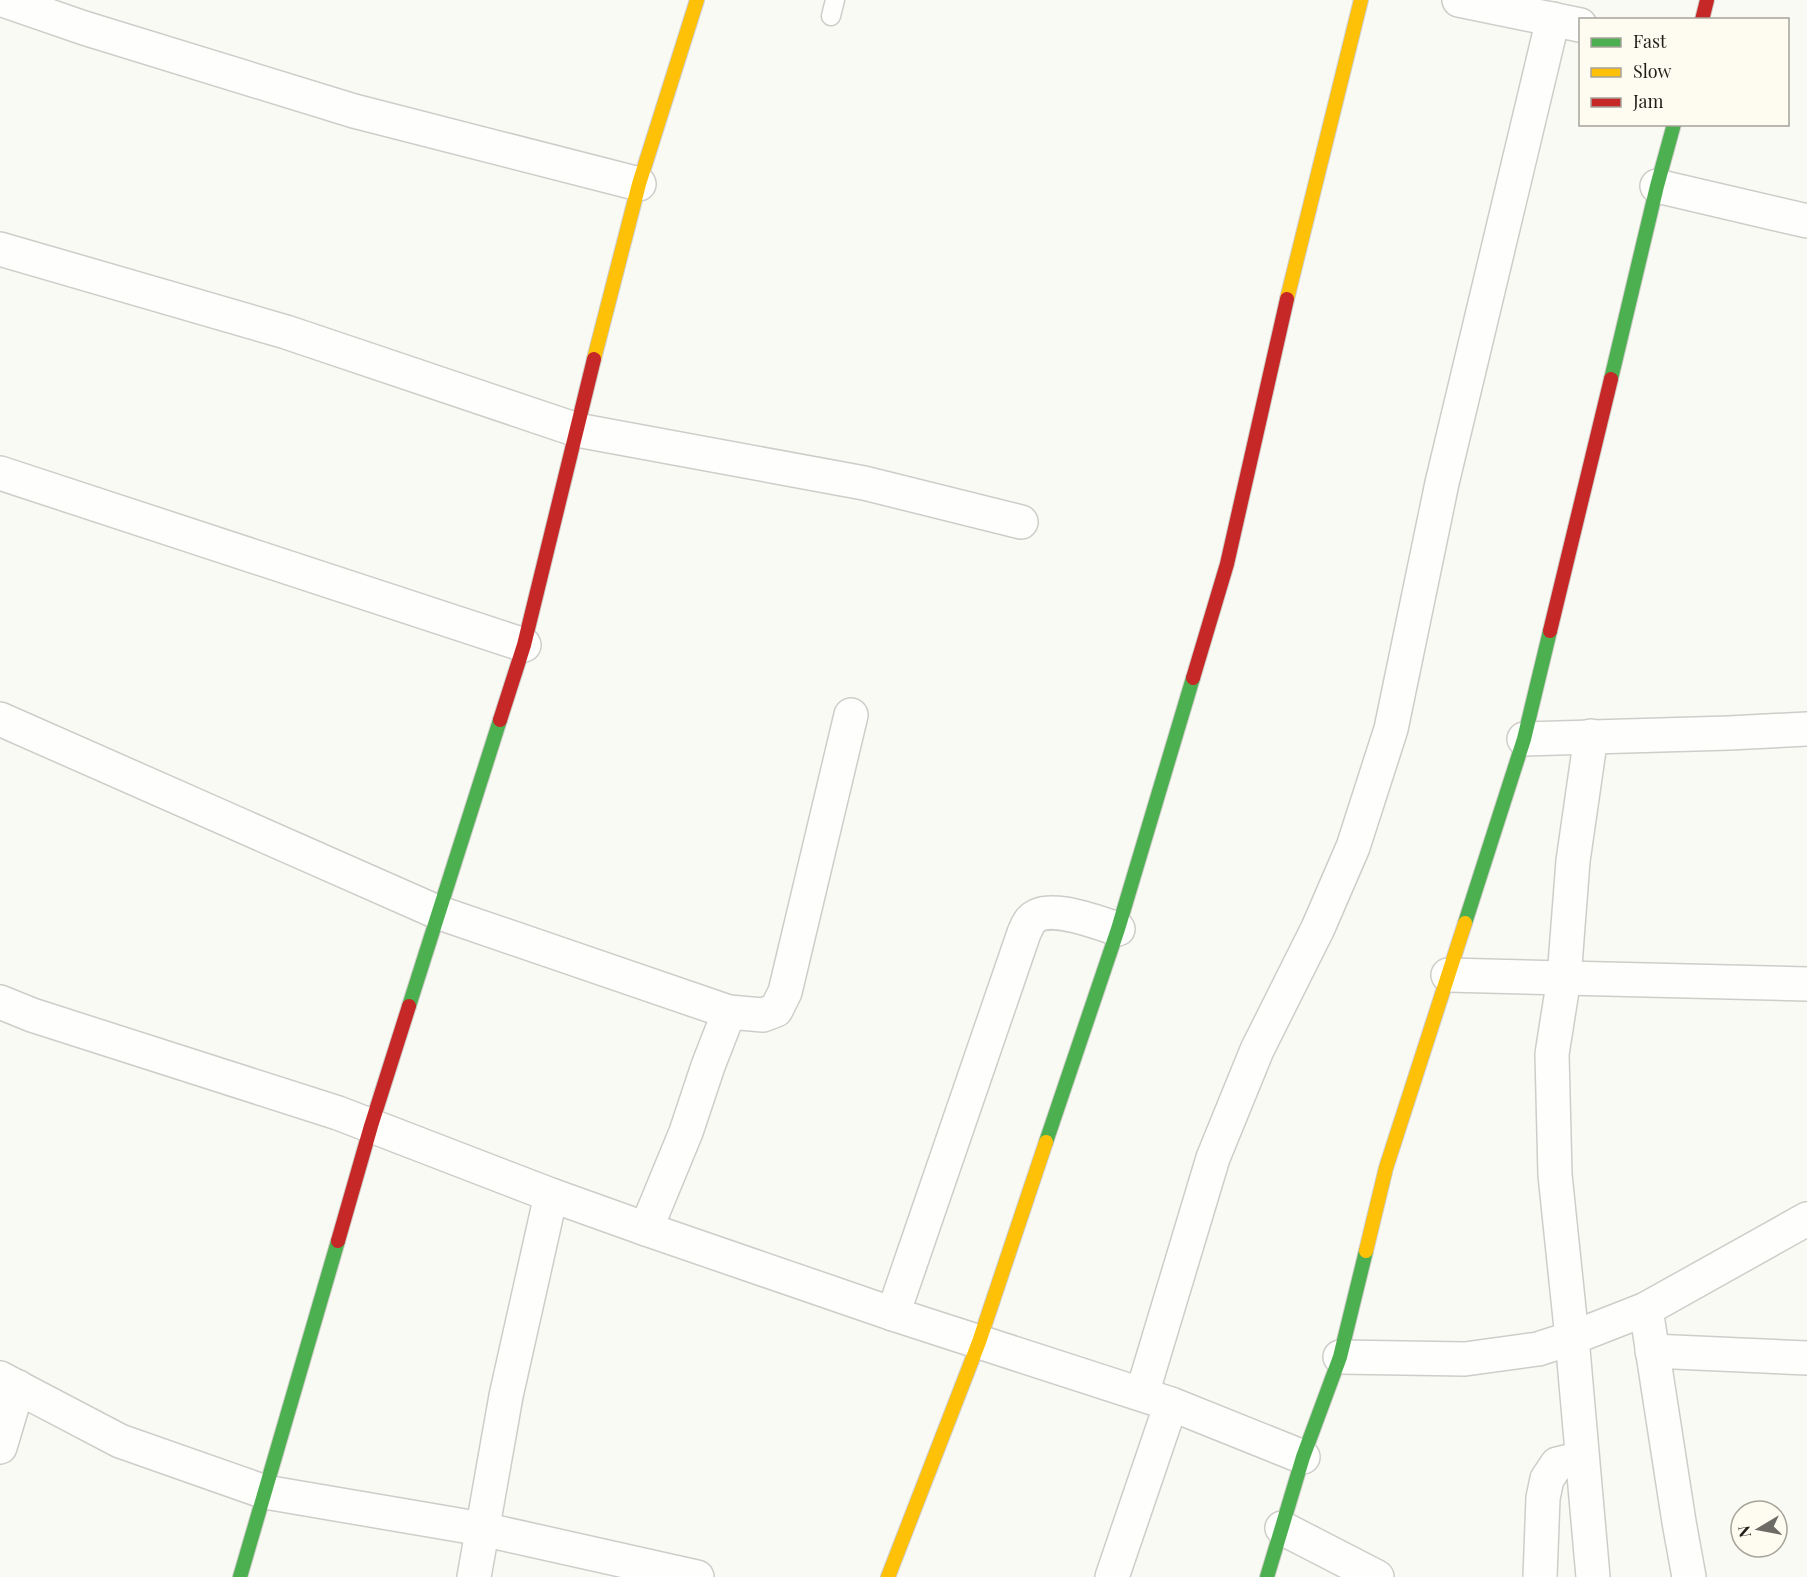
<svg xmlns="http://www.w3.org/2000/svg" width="1807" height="1577" viewBox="0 0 1807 1577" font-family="'Playfair Display',serif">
<rect width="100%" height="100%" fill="#fafaf4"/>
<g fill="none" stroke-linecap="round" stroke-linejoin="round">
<g stroke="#cecdc9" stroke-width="21">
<polyline id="lane" points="831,16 835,0"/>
</g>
<g stroke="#cecdc9" stroke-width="36">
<g id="street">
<polyline points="3,0 84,28 354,111 639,184"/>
<polyline points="1459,0 1580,25"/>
<polyline points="1657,186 1807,221"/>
<polyline points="0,249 286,332 577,430 864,483 1021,522"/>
<polyline points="0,473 524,645"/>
<polyline points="0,719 437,912 729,1012 763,1015 776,1010 785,992 851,715"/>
<polyline points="1591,736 1573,861 1564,978 1552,1054 1555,1175 1572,1338 1593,1577"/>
<polyline points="1524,739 1729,733 1807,729"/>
<polyline points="1448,975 1807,984"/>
<polyline points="0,1002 32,1015 338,1113 551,1195 646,1229 893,1314 1171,1404 1303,1457"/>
<polyline points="646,1229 686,1132 708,1066 729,1012"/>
<polyline points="1646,1309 1679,1522 1689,1577"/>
<path d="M893 1314 1024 933C1026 929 1028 923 1031 920 1047 902 1098 923 1118 929"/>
<polyline points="1652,1351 1807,1358"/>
<polyline points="1340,1357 1465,1359 1538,1349 1572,1338 1646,1309 1807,1219"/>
<polyline points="0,1378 120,1441 265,1492 482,1529 697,1577"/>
<polyline points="1142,1394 1213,1158 1257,1050 1318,928 1353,847 1391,729 1442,483 1553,19"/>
<polyline points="0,1447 18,1387"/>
<polyline points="1282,1528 1377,1577"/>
<polyline points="474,1577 506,1396 551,1195"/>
<polyline points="1112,1577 1171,1404"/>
<polyline points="1540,1577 1543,1498 1547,1479 1557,1464 1582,1458"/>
</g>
</g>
<g stroke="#cecdc9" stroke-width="16">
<g id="fast">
<polyline points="1611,379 1657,186 1674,124"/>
<polyline points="1465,923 1524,739 1550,631"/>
<polyline points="409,1006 500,720"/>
<polyline points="1046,1142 1118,929 1193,678"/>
<polyline points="240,1577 338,1241"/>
<polyline points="1267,1577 1303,1457 1340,1357 1366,1251"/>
</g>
</g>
<g stroke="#cecdc9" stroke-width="16">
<g id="slow">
<polyline points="1287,299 1361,0"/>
<polyline points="594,359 639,184 697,0"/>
<polyline points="1366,1251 1386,1168 1465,923"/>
<polyline points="888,1577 979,1342 1046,1142"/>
</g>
</g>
<g stroke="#cecdc9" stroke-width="16">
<g id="jam">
<polyline points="1702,20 1707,0"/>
<polyline points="1550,631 1611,379"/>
<polyline points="1193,678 1227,564 1287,299"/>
<polyline points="500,720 524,645 594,359"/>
<polyline points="338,1241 371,1126 409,1006"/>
</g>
</g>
<use href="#lane" stroke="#fefefd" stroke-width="18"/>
<use href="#street" stroke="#fefefd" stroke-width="33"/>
<use href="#fast" stroke="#4caf50" stroke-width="14"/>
<use href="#slow" stroke="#ffc107" stroke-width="14"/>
<use href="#jam" stroke="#c62828" stroke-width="14"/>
</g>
<rect x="1579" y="18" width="210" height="108" fill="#fefcf0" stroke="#a5a39a" stroke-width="1.5"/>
<rect x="1591" y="38" width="30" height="9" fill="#4caf50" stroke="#a5a39a" stroke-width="1.5"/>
<text x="1633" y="48" font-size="18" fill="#1f1e19">Fast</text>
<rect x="1591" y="68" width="30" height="9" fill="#ffc107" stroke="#a5a39a" stroke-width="1.5"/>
<text x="1633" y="78" font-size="18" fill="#1f1e19">Slow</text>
<rect x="1591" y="98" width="30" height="9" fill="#c62828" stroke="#a5a39a" stroke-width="1.5"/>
<text x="1633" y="108" font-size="18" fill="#1f1e19">Jam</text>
<g transform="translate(1759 1529) rotate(260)"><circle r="28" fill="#fefcf0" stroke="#a5a39a" stroke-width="1.5"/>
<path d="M0-4.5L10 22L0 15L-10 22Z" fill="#6c6b66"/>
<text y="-9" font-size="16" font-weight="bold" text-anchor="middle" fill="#1f1e19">N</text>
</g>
</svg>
